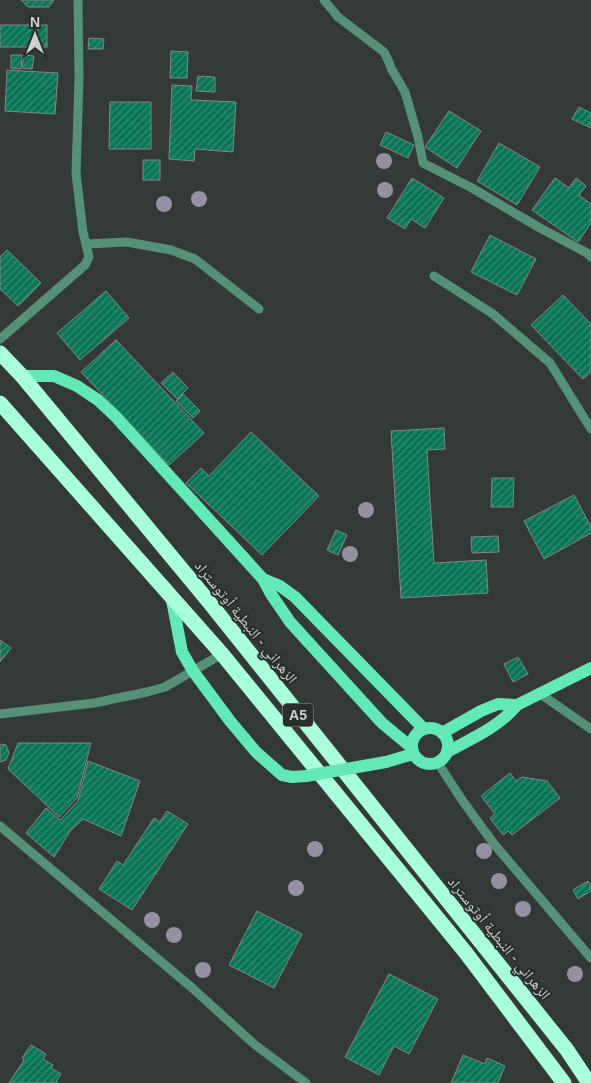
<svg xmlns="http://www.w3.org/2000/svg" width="591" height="1083" viewBox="0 0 591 1083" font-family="Helvetica,'Noto Naskh Arabic',sans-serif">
<defs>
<pattern id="building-hatch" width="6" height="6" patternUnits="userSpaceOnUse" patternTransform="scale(1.25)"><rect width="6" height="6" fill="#097456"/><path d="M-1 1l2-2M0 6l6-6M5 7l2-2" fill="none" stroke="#378d75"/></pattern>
</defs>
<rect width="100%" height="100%" fill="#333936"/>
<g fill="url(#building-hatch)" stroke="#818885">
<polygon points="21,0 54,0 49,7 28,7"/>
<rect x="0" y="25" width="47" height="22"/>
<polygon points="89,38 104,39 103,49 88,49"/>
<polygon points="171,51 188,52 187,78 170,78"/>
<polygon points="11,55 22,55 21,69 11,68"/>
<polygon points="24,55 34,56 32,69 22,68"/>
<polygon points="7,70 58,73 55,114 5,111"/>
<polygon points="198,76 215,77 215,92 196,91"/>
<polygon points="172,85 192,86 191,100 236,102 233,152 195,149 194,161 169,159"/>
<polygon points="110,102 151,102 151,149 109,149"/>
<polygon points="579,107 591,113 591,128 572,119"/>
<polygon points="449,111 481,131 457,168 425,147"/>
<polygon points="386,132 414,145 408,158 380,145"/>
<polygon points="499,143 540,167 517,205 477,181"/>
<rect x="143" y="160" width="17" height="20"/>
<polygon points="412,178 444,198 425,228 411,219 405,229 387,218"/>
<polygon points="555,178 569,188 576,178 586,186 579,195 591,204 591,223 578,242 532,210"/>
<polygon points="490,235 536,259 517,295 471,272"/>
<polygon points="7,250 41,283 18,306 0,289 0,257"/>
<polygon points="106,291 129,318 80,360 57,333"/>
<polygon points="563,295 591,324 591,372 583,379 531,325"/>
<polygon points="116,340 204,433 169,465 81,372"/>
<polygon points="173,372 188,388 177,399 161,383"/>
<polygon points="183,394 200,411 193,418 176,401"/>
<polygon points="444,428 445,449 427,450 434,563 486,560 488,593 401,598 391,431"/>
<polygon points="251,432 319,496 262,555 186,483 201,468 209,476"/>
<polygon points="492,478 514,478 513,507 491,507"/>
<polygon points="574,495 591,527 591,533 544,559 524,521"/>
<polygon points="336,530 347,535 338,555 327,550"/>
<polygon points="498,536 499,552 472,553 471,537"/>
<polygon points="0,640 11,648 0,662"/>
<polygon points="518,657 528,674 513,682 504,664"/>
<polygon points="18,743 91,743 77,798 59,817 8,769"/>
<polygon points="0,744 6,745 9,753 6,760 0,762"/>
<polygon points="88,761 140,781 121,836 83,819 71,830 54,857 26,833 46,808 60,820 78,801"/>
<polygon points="510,773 516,781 522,777 547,781 560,798 512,835 508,831 503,835 490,818 495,814 481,796"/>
<polygon points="167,811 188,824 132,910 99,889 117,861 123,865 154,818 160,822"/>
<polygon points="588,881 591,886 591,891 578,899 573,890"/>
<polygon points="257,911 302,934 274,988 229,965"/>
<polygon points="389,974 438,999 409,1054 394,1046 379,1075 345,1057"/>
<polygon points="31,1045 46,1054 43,1059 53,1065 51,1068 61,1074 56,1082 58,1083 9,1083 24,1060 22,1058"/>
<polygon points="463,1055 485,1064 487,1058 505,1066 498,1083 451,1083"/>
</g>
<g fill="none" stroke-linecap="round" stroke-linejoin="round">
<g stroke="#559078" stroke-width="9">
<polyline points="324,0 338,17 384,52 388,60 392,70 405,92 418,137 423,163 472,188 540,228 587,253 591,257"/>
<polyline points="87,244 127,242 171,250 195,259 259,309"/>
<polyline points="434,276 493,314 550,363 591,429"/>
<polyline points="0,339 85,265 89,257 83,232 76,173 79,79 78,0"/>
<polyline points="539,693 591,729"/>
<polyline points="0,714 94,703 147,692 165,687 222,654"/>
<polyline points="438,763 462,800 494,844 591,958"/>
<polyline points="0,826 190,986 254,1044 306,1083"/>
</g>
<g stroke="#63e8b8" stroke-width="12">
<polyline points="22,376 54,376 77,386 98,400 116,417 263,579 271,594 290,622 382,723 411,747"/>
<polyline points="263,579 280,586 295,597 424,729"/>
<polyline points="171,595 182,652 193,671 230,721 256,752 282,775 292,777 306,776"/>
<circle cx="430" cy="746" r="18"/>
<polyline points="442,733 481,711 498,704 517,705"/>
<path d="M447 752C471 739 499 727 517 705L591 668"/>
<polyline points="386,762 413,754"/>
</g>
<g stroke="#a9fedb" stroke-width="15">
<polyline points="0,353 22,376 209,602 567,1050 589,1083"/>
<polyline points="0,403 222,654 466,953 564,1083"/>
</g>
<polyline stroke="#63e8b8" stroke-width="12" points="306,776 386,762"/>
</g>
<g fill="#9590a2">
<circle cx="384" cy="161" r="8"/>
<circle cx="385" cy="190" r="8"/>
<circle cx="199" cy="199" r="8"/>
<circle cx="164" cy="204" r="8"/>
<circle cx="366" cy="510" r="8"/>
<circle cx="350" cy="554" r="8"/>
<circle cx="315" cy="849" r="8"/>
<circle cx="484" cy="851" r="8"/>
<circle cx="499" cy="881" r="8"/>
<circle cx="296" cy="888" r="8"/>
<circle cx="523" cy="909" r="8"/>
<circle cx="152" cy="920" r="8"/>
<circle cx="174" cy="935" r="8"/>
<circle cx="203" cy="970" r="8"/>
<circle cx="575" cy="974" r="8"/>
</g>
<g text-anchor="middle" stroke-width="4" stroke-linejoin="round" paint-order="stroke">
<rect fill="#292f2c" stroke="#9da1a0" stroke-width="1" x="283" y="703.5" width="30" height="23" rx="4"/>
<g font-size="14" font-weight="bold" fill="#cfd2d1">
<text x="298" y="720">A5</text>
</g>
<g font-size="15" fill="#cfd2d1" stroke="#292f2c">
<text transform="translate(246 622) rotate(51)" y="5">الزهراني - النبطية أوتوستراد</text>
<text transform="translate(499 938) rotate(51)" y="5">الزهراني - النبطية أوتوستراد</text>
</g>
</g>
<g transform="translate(35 35)" stroke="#292f2c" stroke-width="4" paint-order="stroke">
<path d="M0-4L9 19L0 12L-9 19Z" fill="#cfd2d1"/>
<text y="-8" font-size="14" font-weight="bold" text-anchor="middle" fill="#cfd2d1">N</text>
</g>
</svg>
